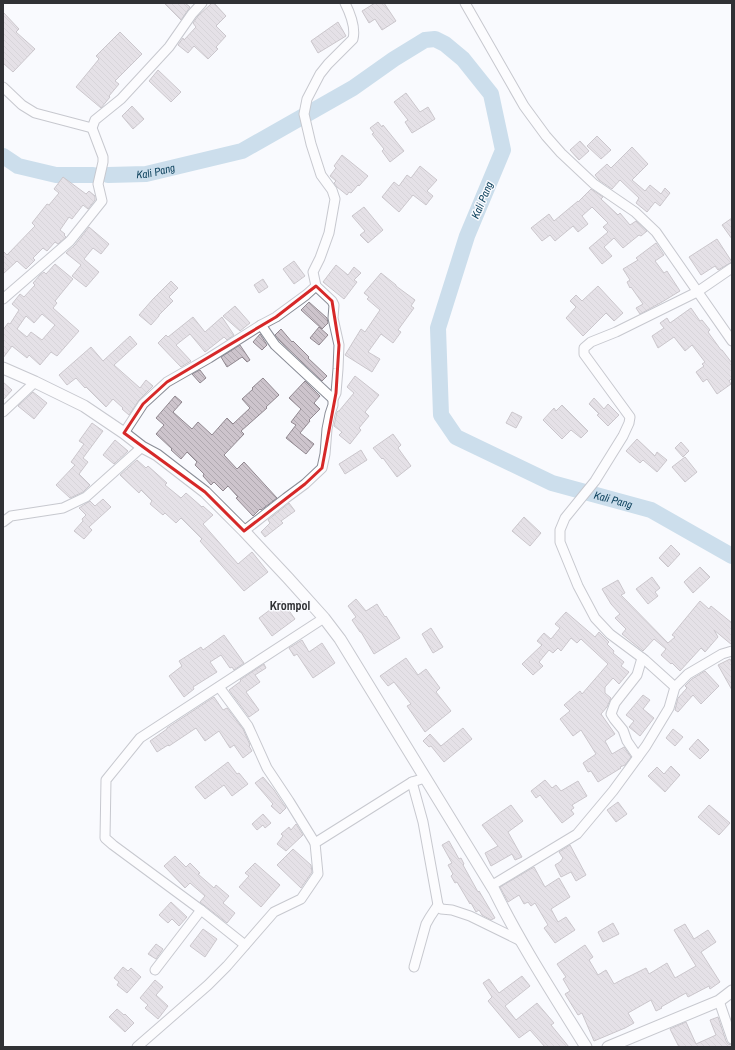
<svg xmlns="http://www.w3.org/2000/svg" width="735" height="1050" viewBox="0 0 735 1050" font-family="'Archivo Narrow',sans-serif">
<defs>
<pattern id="building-back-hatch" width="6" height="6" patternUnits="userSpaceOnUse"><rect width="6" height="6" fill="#cdc4cc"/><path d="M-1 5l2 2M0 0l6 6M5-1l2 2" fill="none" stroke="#b0a9b0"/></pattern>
</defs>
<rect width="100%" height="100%" fill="#f9fafe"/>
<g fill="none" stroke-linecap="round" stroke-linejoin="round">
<g stroke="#94bdd7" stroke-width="16">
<polyline points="3,156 18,166 56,175 93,175"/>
<path id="s1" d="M108 175 146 174 242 151 353 88 394 59 425 40 435 39 445 44 463 59 491 94 503 150 467 236 438 328 441 415 456 437 552 483 651 510 732 556"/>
</g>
</g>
<g fill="url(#building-back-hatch)" stroke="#918890" fill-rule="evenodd">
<polygon points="164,3 185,3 190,7 181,20"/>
<polygon points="212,3 214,3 226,16 216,26 226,36 216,47 218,49 208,59 194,46 188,53 178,45 183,38 184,40 196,27 193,23 198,16"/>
<polygon points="375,3 384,3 396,21 382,30 375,19 369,23 362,11"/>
<polygon points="3,12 19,29 16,32 35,49 13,72 3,63"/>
<polygon points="338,22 346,36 318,53 311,41"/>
<polygon points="120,32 142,54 115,81 119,84 109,96 110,97 101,108 76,87 99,59 96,56"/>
<polygon points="158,70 181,92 171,102 149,81"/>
<polygon points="406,93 420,112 428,107 435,119 412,133 405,122 408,120 394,102"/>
<polygon points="132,106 144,119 133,129 122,116"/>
<polygon points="378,122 382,127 383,125 404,151 390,162 382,151 384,149 372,134 374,133 370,128"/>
<polygon points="597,136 611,150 601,159 587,146"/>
<polygon points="580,141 589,151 579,160 570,150"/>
<polygon points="632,147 648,164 632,180 645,191 650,185 661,194 665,188 670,193 660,206 655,202 647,212 636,203 639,198 620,180 612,189 599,180 595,175 607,164 611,168"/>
<polygon points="342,155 368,176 359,186 358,185 351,193 349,192 347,195 337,187 334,183 336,181 330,176 336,168 334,166"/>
<polygon points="420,166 437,180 427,191 433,196 426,205 413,195 399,212 382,197 394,182 399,186 407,175 411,178"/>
<polygon points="63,177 86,194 89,191 95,196 95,200 88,209 83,205 72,219 69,217 60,230 65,234 64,235 66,237 58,244 55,242 47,251 43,248 33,258 35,260 26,269 17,261 3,274 3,251 7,255 35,226 32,223 47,204 49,205 59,193 54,189"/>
<polygon points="591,189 603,197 601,199 618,215 620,213 630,225 636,221 647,231 641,236 639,235 623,248 614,238 604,247 612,256 602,264 589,248 608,232 603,227 608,223 592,207 582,216 588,224 578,232 573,226 555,241 550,235 542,241 531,228 549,214 554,221 578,201 578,202"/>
<polygon points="364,207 383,230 368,243 360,235 365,231 352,216"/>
<polygon points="732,218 732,239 722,225"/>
<polygon points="89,227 109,244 101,254 93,248 84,259 99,272 86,287 72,276 81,265 66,253 75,245"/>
<polygon points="717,239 732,262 718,270 715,266 701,275 689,257"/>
<polygon points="656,243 664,255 655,261 664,273 667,271 680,291 662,302 640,314 636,308 643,304 631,287 630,288 627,282 630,280 623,269 638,260 636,258"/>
<polygon points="294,261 305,276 294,284 283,269"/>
<path d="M55 264 73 279 55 301 57 303 53 308 79 331 57 356 51 352 40 365 29 355 27 358 12 346 3 358V330L8 323 10 324 19 310 12 304 20 294 24 297 35 285 33 283 40 275 44 272 46 274ZM42 314 55 325 42 340 31 332 27 337 17 329 26 316 34 323Z"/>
<polygon points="336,265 348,275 354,267 361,273 354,280 357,282 344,299 323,282"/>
<polygon points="381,273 396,285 396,286 415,300 411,306 414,308 398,330 401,332 393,343 381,334 368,352 380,359 372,372 345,355 361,329 365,332 380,310 367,299 369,297 364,293"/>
<polygon points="263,279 268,287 259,293 254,285"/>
<polygon points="171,281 178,288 169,297 173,301 159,315 159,316 151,325 139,315 153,299"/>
<polygon points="598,286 623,313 614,321 606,313 583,336 566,318 576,307 570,301 576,295 582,301"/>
<polygon points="309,302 327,318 328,323 322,329 301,310"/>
<polygon points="235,306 250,323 240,331 223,316"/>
<polygon points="691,308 700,321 702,320 710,330 708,332 721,350 722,350 732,363 732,378 729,381 731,384 717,394 707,379 703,382 696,372 704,366 702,364 705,362 692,345 685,351 674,337 658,348 652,336 664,328 660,323 667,318 670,323"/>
<polygon points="193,317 205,332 222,317 234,335 227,340 224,337 205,352 190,334 176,345 191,361 181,367 158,343 166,335 168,337"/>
<polygon points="319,327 328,335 319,345 310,338"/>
<polygon points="281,329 292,342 293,341 309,357 308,358 327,376 322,381 280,341 275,335"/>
<polygon points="260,334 267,345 262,350 253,342"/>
<polygon points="130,336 137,344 114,365 140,388 146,380 153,386 139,400 129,415 122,409 123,408 113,399 106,407 86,387 85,388 76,378 67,385 59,375 91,347 103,361"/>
<polygon points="240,345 250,360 247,362 242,357 227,367 221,357"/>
<polygon points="200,370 206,378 200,383 192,374"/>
<polygon points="355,376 379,395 365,412 369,416 359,428 361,430 350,444 339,435 342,432 334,426 337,412 338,411 339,411 354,393 347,387"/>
<polygon points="263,378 279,395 266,407 267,408 241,431 244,434 224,455 237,469 244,462 277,498 261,510 260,509 253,516 236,498 238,497 228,486 223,491 214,482 211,485 203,476 204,474 195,465 197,462 187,452 181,459 171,450 172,449 156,434 164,425 156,418 175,396 182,402 173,412 192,429 198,422 212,435 227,418 233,424 250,408 242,399 253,389 252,388"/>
<polygon points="305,381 320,396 314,403 320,409 309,420 310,421 300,433 314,444 306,454 286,438 296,425 291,422 301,409 289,398"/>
<polygon points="3,382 12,390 3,400"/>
<polygon points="33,392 47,403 34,419 18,406"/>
<polygon points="594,398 604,409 608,404 619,415 608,426 597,415 599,414 589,404"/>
<polygon points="562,405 588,431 581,438 571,430 562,439 543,420 554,408 556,411"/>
<polygon points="512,412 522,417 516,428 506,423"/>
<polygon points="92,423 103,431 83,458 88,462 79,474 90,485 83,492 70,498 56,485 75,465 71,462 84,444 79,441"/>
<polygon points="393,434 401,445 398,448 411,466 397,477 383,458 382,459 373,448"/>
<polygon points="637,439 655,456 657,452 667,460 657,472 643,460 640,463 626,451"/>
<polygon points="115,440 128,451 114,464 103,455"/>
<polygon points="681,442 689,451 683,457 675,448"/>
<polygon points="361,450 367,460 345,474 339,464"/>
<polygon points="685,457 697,472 685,482 672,467"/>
<polygon points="137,460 146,468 148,466 157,474 167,483 165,485 181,498 186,493 202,507 203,506 213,515 203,524 238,564 252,552 268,572 244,591 200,541 202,539 181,518 176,523 165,513 163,515 150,504 152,501 141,490 139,493 120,475"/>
<polygon points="103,499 111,507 89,527 92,530 84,539 74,531 83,521 82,519 86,515 79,508 90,501 95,506"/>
<polygon points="289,503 295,511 281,521 283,523 265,537 261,532 270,523 268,520"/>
<polygon points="524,517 541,533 530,546 512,531"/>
<polygon points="671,545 680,554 668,567 659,558"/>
<polygon points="700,567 710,577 693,593 684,582"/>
<polygon points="652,577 660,588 655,592 658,596 648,604 636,589"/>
<polygon points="618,580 625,593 621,595 668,643 675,637 672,635 700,601 709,609 711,606 732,623 732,645 714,630 718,637 705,652 701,648 680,671 672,663 671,664 661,655 666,649 654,639 643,651 622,634 626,629 615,618 620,614 611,604 602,589"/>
<polygon points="356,599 366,611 377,604 385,617 386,616 400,638 374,654 361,632 360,632 352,620 356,617 348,606"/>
<polygon points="282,601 295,619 272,636 259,618"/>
<polygon points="566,612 595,637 599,632 609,642 607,644 614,651 613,653 624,662 621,666 629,672 619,684 613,678 605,687 605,693 611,698 607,707 601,714 615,734 605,741 612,754 624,747 631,757 625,765 620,767 621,768 598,782 591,771 588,772 583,763 596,754 581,730 573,736 560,719 570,711 564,705 580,691 582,694 608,664 581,639 577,643 571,638 561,651 558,648 553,653 549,650 539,662 543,666 533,675 522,664 542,645 537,641 544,633 551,639 560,628 555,624"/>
<polygon points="431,628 443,647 433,653 422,634"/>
<polygon points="224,635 244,663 234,670 232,667 230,668 221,655 210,662 217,672 193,687 194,689 184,697 169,676 182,666 179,661 201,647 203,650"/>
<polygon points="302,640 309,652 322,643 335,663 313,678 297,654 294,656 289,648"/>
<polygon points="406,658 418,675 426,669 440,688 436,692 451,711 425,732 407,706 411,704 394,682 388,686 380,676"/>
<polygon points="730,659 732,663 732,690 718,665"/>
<polygon points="264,664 266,668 255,675 260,682 246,692 259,710 249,717 229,690 241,681 240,680"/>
<polygon points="705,671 719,686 701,704 693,695 678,712 675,710 678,698 687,688 685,686 692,679"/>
<polygon points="643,695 650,700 643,709 654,718 640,736 629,727 634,721 626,715"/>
<polygon points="214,697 223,710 227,708 243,729 250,745 249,746 252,751 243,758 234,745 230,748 219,731 205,741 196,728 169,746 168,745 157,752 150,741 167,729 167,728"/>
<polygon points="463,728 472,739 444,762 431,746 429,747 423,741 430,734 441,746"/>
<polygon points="673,729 683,737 675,746 666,738"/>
<polygon points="698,739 709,750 700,759 689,749"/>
<polygon points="228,762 237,774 239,773 248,784 232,796 224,785 205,799 195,787"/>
<polygon points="671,766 680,775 665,792 648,776 657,767 664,774"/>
<polygon points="263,777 274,790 286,808 280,814 271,806 273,804 255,783"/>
<polygon points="545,780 552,788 556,785 561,791 578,781 587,796 572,805 574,808 571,810 574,814 562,823 540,795 536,798 531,791"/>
<polygon points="618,802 627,814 616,822 607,810"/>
<polygon points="511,805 523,821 508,832 522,857 515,860 512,854 491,866 485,853 498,846 482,825"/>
<polygon points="709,805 730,823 719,835 698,817"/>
<polygon points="263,814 271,823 265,828 263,825 257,830 252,824"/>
<polygon points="296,824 303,835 286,851 277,844 283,836 281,834 289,827 291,830"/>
<polygon points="449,841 459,859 461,858 464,864 463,865 478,892 479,891 495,918 491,920 482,915 479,910 476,912 471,903 470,904 457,882 455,883 451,876 453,874 448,865 452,863 442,845"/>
<polygon points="570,845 586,875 576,881 571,872 561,877 555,865 560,862 563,858 559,852"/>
<polygon points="293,849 311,865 312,872 301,888 277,865"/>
<polygon points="175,856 186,867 190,863 200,873 198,874 214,888 216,885 229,896 223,903 235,913 227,923 200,902 205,896 190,883 185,888 164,866"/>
<polygon points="255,863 280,885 261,907 239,887 249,876 245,873"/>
<polygon points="534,867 545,887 559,878 570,897 551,909 558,922 566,917 575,930 555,943 544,928 548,925 535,903 531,906 528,902 524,904 519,895 508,902 500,887"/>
<polygon points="171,902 187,917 179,926 172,919 168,923 159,915"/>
<polygon points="613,923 619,934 603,942 598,932"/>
<polygon points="685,924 694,939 708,930 716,942 701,952 720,982 710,989 709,986 688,997 686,993 661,1007 662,1008 656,1011 651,1000 628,1013 634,1023 625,1028 594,1041 582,1013 578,1015 565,994 570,991 563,979 566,977 557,964 585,945 593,957 589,960 598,975 606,970 614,984 627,977 628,977 646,968 649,974 667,963 675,978 696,966 674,930"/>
<polygon points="203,929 217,939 205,957 190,946"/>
<polygon points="156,944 163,949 156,959 148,954"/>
<polygon points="123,967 128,971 131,968 141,977 127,993 117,985 119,982 114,978"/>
<polygon points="522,976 530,986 505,1006 516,1020 537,1003 554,1023 551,1025 569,1047 545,1047 530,1030 519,1038 488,1001 492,997 483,983 489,979 499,993"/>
<polygon points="155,980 163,987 156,995 168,1006 158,1019 145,1008 148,1005 140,998"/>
<polygon points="117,1009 124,1015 125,1014 134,1023 125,1032 109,1017"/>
<polygon points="718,1017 726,1041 728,1044 732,1045 732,1047 679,1047 670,1029 686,1022 696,1044 716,1035 710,1020"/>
</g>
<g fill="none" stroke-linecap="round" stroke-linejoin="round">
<g stroke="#8a8d97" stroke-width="11">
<g id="minor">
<polyline points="465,3 524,106 546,136 561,153 594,184 635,212 656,232 732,341"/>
<polyline points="3,87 22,105 35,113 92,128"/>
<polyline points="3,299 70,241 102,201 98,184 103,162 103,157 92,128 95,120 121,99 169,47 192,14 202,3"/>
<polyline points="261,325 275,345 333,399"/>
<polyline points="3,412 35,382"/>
<polyline points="124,433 143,404 167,382 209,358 261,325 276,317 306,295 316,286"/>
<polyline points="3,522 11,516 63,508 86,497 142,447"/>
<path d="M244 531 286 498 305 484 322 468 325 454 327 429 330 414 333 405V399L336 393 338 369 339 345 333 318 334 305 332 301 316 286 313 272 320 258 329 233 335 199 332 190 321 175 311 144 304 114 307 99 320 74 328 64 353 39C356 27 350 13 345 3"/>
<polyline points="219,687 248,726 267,768 289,801 315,843"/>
<polyline points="675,687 645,660 610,634 595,618 578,586 560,542 560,530 565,518 595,481 623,436 629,423 630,417 584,354 584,348 591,342 616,332 697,292 732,268"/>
<polyline points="638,757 627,741 623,730 614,719 611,714 615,703 637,675 642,658"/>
<polyline points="412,782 423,822 438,905 441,909 452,910 470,916 521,941"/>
<polyline points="491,886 577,834 613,791 646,746 669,708 675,687 688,674 722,654 732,651"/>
<polyline points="245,945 201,910 113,845 105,838 106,780 140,738 324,618"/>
<polyline points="414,967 426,924 430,917 438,905"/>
<polyline points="155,970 201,910"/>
<polyline points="719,1001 732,1039"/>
<polyline points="137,1047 208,985 227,966 274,912 301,899 318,874 315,843 412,782 425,778"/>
</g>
</g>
<g stroke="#8a8d97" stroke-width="13">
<g id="tertiary">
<path d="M3 368 35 382 84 406 124 433 142 447 157 455 205 492 244 531 288 578 324 618 340 639 494 890C521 945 554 995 586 1047"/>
<polyline points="608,1047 719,1001 732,991"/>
</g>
</g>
<use href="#minor" stroke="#fff" stroke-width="9"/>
<use href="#tertiary" stroke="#fff" stroke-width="11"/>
</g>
<path d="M0 0H735V1050H0ZM316 286 332 301 339 345 336 393 322 468 305 484 244 531 205 492 124 433 143 404 167 382 276 317Z" fill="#f9fafe" fill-opacity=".55" fill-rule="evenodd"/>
<path fill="none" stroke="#d62828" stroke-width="3" stroke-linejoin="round" d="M316 286 332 301 339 345 336 393 322 468 305 484 244 531 205 492 124 433 143 404 167 382 276 317Z"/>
<g text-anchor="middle" stroke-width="3" stroke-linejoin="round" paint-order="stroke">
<g font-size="11" font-style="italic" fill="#10445f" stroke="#f9fafe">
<text dy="4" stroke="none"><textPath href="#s1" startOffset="48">Kali Pang</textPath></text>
<text transform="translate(482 200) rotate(-67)" y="4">Kali Pang</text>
<text dy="4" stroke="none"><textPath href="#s1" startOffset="971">Kali Pang</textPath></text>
</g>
<g font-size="12" font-weight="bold" fill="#303135" stroke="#f9fafe">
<text x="290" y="610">Krompol</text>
</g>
</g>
<rect width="735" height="1050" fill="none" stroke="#303135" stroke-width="8"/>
</svg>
